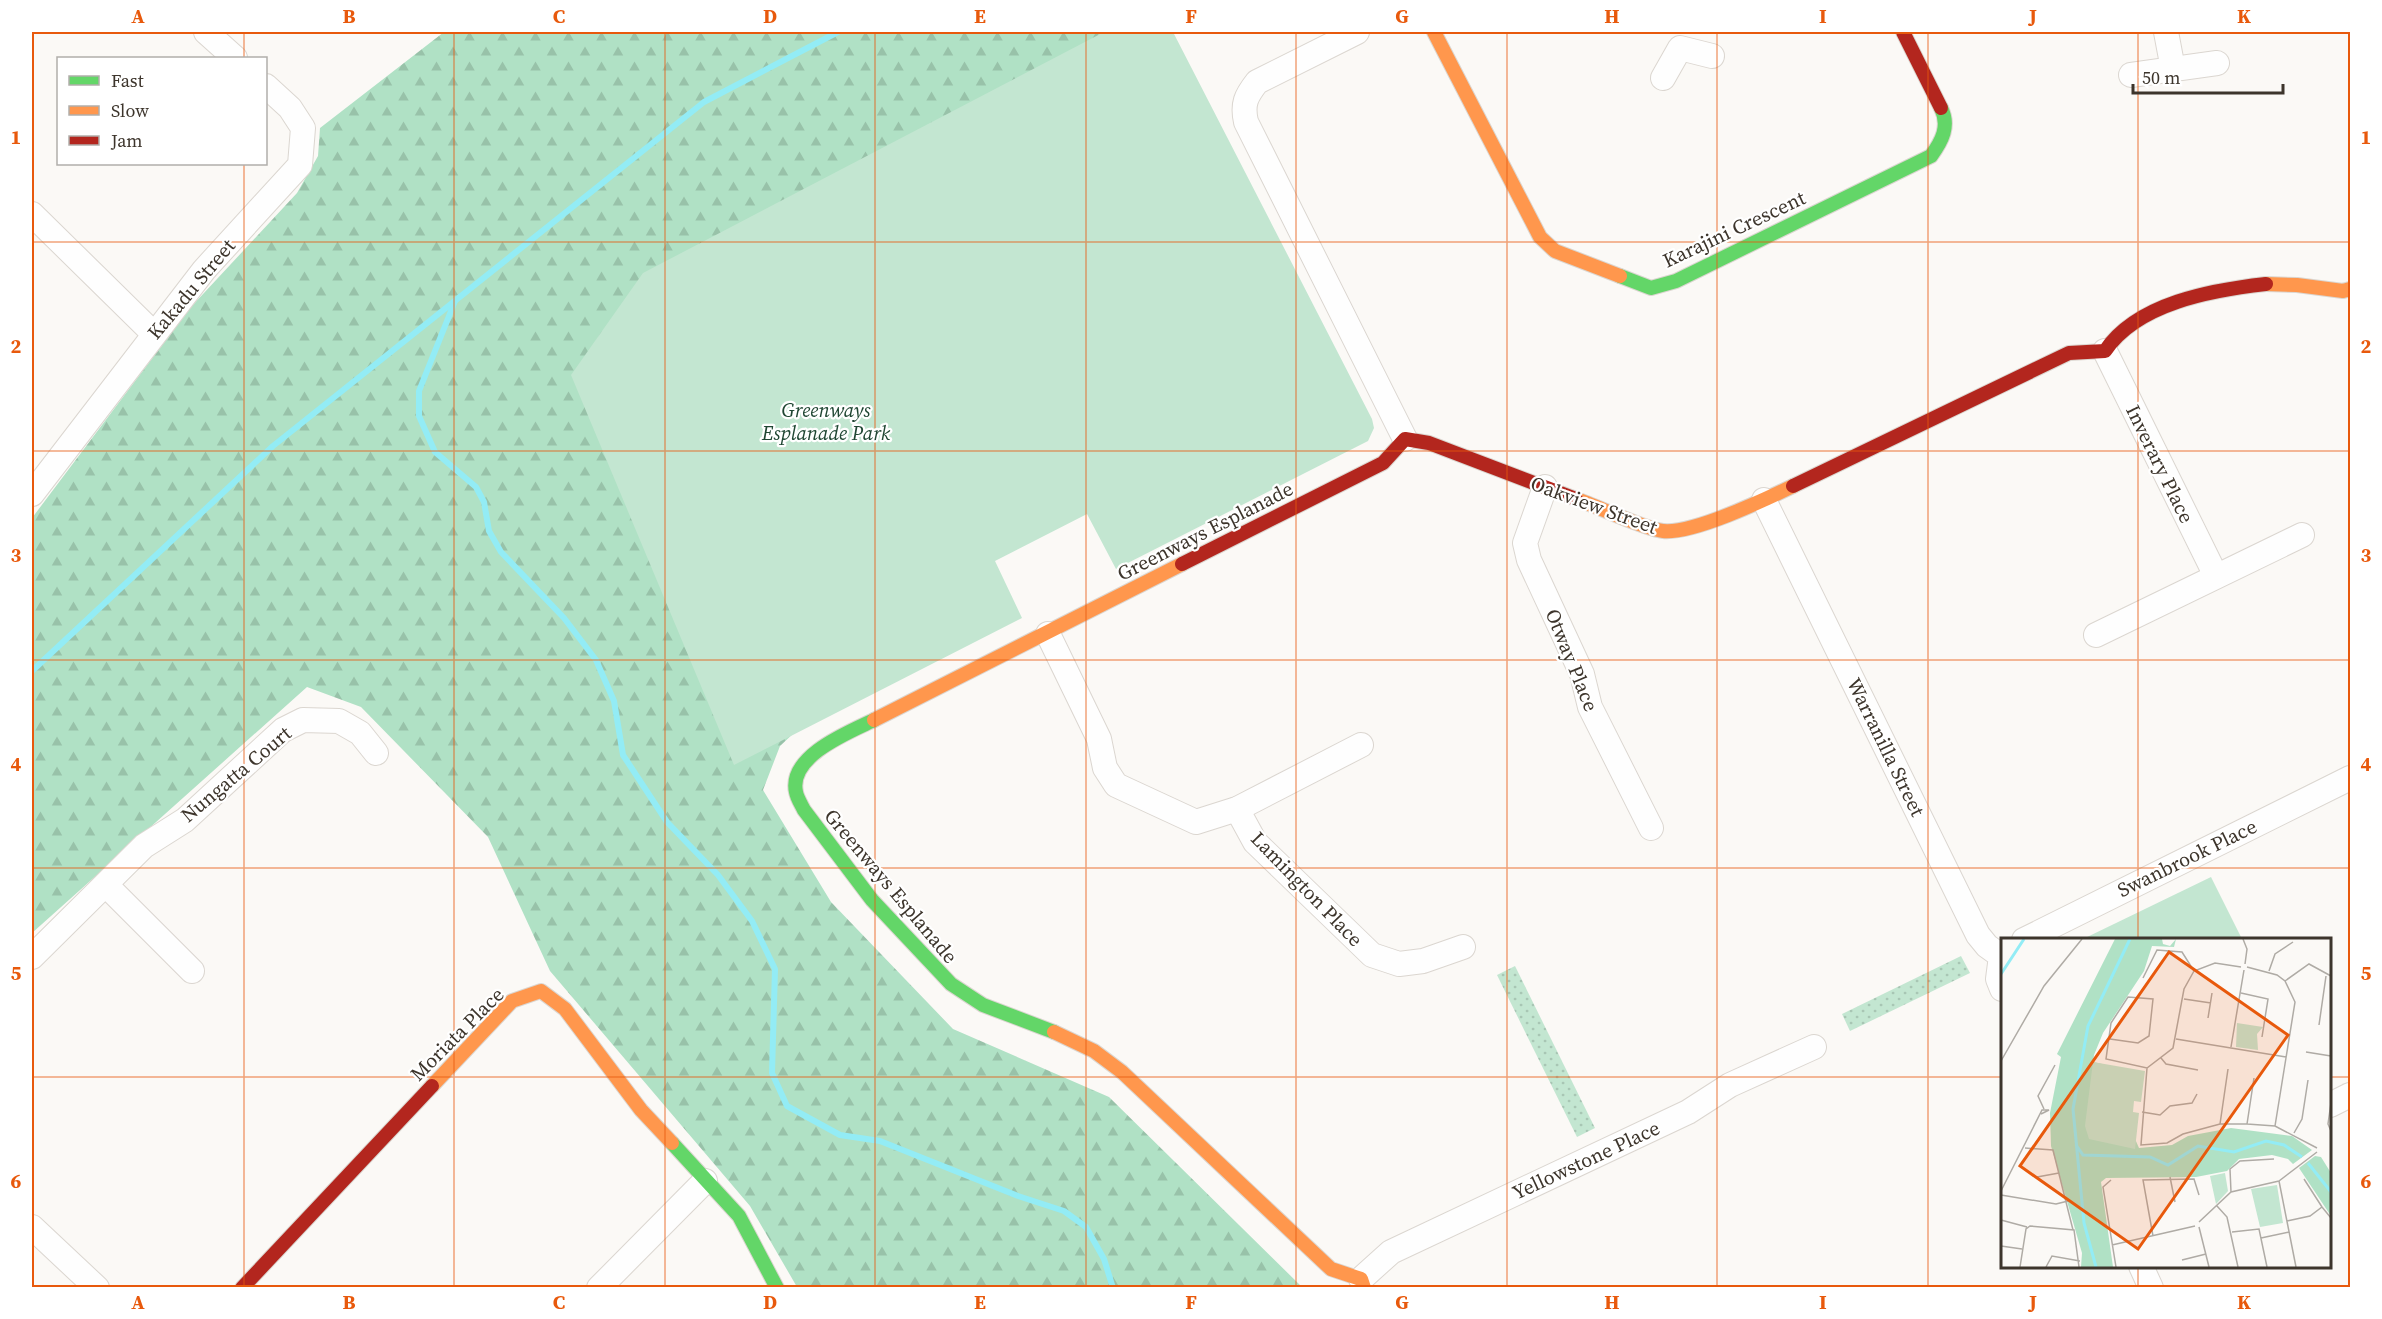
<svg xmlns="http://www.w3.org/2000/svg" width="2382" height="1319" viewBox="0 0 2382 1319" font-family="'Source Serif 4',serif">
<defs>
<pattern id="grass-dots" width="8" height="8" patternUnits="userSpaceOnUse" patternTransform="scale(1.5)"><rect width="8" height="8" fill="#c3e6d1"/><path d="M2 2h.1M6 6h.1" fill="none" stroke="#a8c6b4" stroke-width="1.8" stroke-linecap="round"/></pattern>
<pattern id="forest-firs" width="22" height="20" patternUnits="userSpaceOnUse" patternTransform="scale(1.5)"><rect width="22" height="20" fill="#b0e1c5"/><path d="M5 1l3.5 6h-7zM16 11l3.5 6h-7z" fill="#98c2a9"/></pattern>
</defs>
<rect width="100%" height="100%" fill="#fbf9f6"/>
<g fill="url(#grass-dots)">
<polygon points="1961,956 1970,973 1850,1031 1842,1014"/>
<polygon points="1515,966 1595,1128 1577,1137 1497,975"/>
</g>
<polygon fill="url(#forest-firs)" points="444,32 1173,32 812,716 780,746 763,790 831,902 953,1029 1109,1097 1302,1287 797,1287 750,1206 550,971 488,837 361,707 307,687 32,933 32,518 190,308 297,193 318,156 320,128"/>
<g fill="#c3e6d1">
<polygon points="1104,32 1173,32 1372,419 1374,428 1368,441 1116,569 1087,514 995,561 1022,618 734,765 571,375 643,273"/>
<polygon points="2211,877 2242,939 2083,939"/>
</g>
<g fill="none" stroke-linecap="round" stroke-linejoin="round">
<g stroke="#93ecf5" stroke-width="6">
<polyline points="455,301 419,391 419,416 435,452 476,487 484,502 489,531 501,552 564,618 596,660 614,701 623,755 667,822 718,875 752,921 775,969 772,1073 787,1106 840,1135 880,1141 1018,1196 1064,1211 1086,1227 1104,1259 1113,1288"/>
<polyline points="32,671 273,446 704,102 838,32"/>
</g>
<g stroke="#dbd6d0" stroke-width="26">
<g id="street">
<polyline points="206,32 235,58"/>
<path d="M1357 32 1257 82C1246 96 1242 104 1246 122L1405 439"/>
<polyline points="2166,32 2173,69"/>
<polyline points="2131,75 2217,63"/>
<polyline points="1663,78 1680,48 1712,56"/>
<polyline points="32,214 153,333"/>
<polyline points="2105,351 2216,576"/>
<polyline points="1545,487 1525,543 1529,560 1582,674 1590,707 1651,828"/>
<polyline points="32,494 204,270 300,165 303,128 290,108 266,86"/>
<polyline points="1764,500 1978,935 1987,946 2001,956 1998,979 2002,989"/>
<polyline points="1048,634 1099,739 1105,768 1116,785 1196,822 1237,809 1361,745"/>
<polyline points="2096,635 2302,535"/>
<polyline points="1237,809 1255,842 1372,955 1399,964 1423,961 1463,947"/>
<polyline points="106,885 192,971"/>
<polyline points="2024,940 2350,778"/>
<polyline points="32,957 144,846 185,820 283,730 303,720 339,721 360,733 376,753"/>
<polyline points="2330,1105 2350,1095"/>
<polyline points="32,1227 97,1288"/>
<polyline points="2141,1266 2151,1288"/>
<polyline points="1361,1279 1391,1252 1688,1112 1730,1085 1814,1047"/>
<polyline points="599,1288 705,1181"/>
</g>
</g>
<g stroke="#dbd6d0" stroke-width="16">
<g id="fast">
<path d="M1620 276 1651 288 1676 281 1931 156C1942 141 1950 126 1941 108"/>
<path d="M874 720C849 732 788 756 796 792 797 798 801 804 804 810L872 900 951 984 983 1005 1054 1032"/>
<polyline points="672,1143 739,1216 777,1288"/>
</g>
</g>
<g stroke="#dbd6d0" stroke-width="16">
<g id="slow">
<polyline points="1434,32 1540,237 1555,251 1620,276"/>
<polyline points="2266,284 2297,285 2343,291 2350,289"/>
<path d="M1576 499C1597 506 1644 529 1663 531 1693 534 1764 500 1793 486"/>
<polyline points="874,720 1182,564"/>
<polyline points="1054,1032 1094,1051 1122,1072 1331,1269 1361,1279 1364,1288"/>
<polyline points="432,1086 512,1001 541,991 565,1009 641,1110 672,1143"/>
</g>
</g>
<g stroke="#dbd6d0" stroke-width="16">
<g id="jam">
<polyline points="1903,32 1941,108"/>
<path d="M1793 486 2069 353 2105 351C2137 303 2212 290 2266 284"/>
<polyline points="1182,564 1383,463 1405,439 1429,443 1576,499"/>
<polyline points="242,1288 432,1086"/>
</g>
</g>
<use href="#street" stroke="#fefefe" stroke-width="24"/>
<use href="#fast" stroke="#63d668" stroke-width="14"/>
<use href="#slow" stroke="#ff974d" stroke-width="14"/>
<use href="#jam" stroke="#b3261e" stroke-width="14"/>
</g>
<path fill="none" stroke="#e8590c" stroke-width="1.5" stroke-opacity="0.55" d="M244 32V58M454 32V1288M665 32V1288M875 32V1288M1086 32V1288M1296 32V1288M1507 32V1288M1717 32V1288M1928 32V1288M2138 32V940M244 164V1288M32 242H2350M32 451H2350M32 660H2350M32 868H2350M32 1077H2002M2330 1077H2350M2138 1266V1288"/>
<g text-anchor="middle" stroke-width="4.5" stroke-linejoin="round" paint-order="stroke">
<g font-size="20" fill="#3d352c" stroke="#fff">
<text transform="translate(1734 229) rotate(-25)" y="7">Karajini Crescent</text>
<text transform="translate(191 289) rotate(-50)" y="7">Kakadu Street</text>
<text transform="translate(2160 464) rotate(64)" y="7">Inverary Place</text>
<text transform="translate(1594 505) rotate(20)" y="7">Oakview Street</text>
<text transform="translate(1205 531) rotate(-27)" y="7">Greenways Esplanade</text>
<text transform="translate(1572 660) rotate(68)" y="7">Otway Place</text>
<text transform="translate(1886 747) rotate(64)" y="7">Warranilla Street</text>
<text transform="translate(236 774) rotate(-40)" y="7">Nungatta Court</text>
<text transform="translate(2187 858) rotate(-26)" y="7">Swanbrook Place</text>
<text transform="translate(891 886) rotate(50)" y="7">Greenways Esplanade</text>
<text transform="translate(1307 889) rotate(46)" y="7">Lamington Place</text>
<text transform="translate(457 1034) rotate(-45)" y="7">Moriata Place</text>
<text transform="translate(1586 1160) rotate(-25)" y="7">Yellowstone Place</text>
</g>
<g font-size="20" font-style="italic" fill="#1f4632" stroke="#fff">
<text x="826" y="417">Greenways<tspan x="826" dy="23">Esplanade Park</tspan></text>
</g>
</g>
<g transform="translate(2001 938)">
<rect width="330" height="330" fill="#fbf9f6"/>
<path d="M114 1H161L162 6 169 8 175 1 173 9 151 8 143 33 102 95 93 117 92 124 101 126 138 210 171 207 187 198 230 190 291 198 311 212 292 226 287 221 271 217 238 221 226 233 195 239 105 240 100 244 112 329H80L81 315 50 208 49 175 60 119 56 116ZM314 218 320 219 330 235V278L298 230Z" fill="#b0e1c5"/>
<path d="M236 85 262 89 256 96 257 112 235 109ZM92 124 144 133 140 164 133 163 132 174 138 175 134 211 88 201 84 188ZM224 235 227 253 215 266 209 238ZM276 247 282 285 259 289 250 251Z" fill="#c3e6d1"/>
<path fill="none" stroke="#93ecf5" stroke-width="3" d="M0 36 23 1M75 207 82 217 149 219 167 227 197 208 233 214 265 203 283 207 301 219M307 225 330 254M95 329 83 285 72 171 87 88 129 1"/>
<path fill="none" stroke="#afaba5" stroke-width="1.5" d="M242 1 246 11 244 26M246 29 276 37 284 43 294 64 274 188M268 33 274 16 292 4M142 40 156 12 181 14 193 33M284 43 308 26 330 38M240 55 267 61 261 99M183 61 210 65M207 80 211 55M318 87 325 38M109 101 137 105 148 98 152 61 127 59 110 85 105 121 146 130 172 110 183 51 193 33 214 25 240 29M175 101 285 119M230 109 243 32M305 114 330 118M160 120 165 126 197 132M0 123 43 48 81 1M146 130 140 207 166 205 182 196 219 186H246L274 188 316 210M330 165 327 186 330 193M43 171 37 158 54 127M141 174 159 177 169 168 191 165 196 156M219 186 227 131M246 186 253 140M293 195 301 181 307 142M24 210 52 212 72 292M36 239 58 235M169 239 174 264M303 241 321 269M110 242 102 249 115 329M0 253 41 172H48L40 176M230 254 229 231 239 223 273 221M0 257 55 266 67 263M216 268 226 279 237 329M0 282 26 289M286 283 309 278 321 269 330 280M198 284 230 254 278 243M198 289 208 329M231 294 258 291 266 329M152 298 142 242 193 241 198 257M260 300 288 294M111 307 194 288M0 308 21 311M181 322 205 316M19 329 25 291 29 288 73 292 78 329M45 329 51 318 79 323M295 329 278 243 316 214"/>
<path fill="#e8590c" fill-opacity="0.15" stroke="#e8590c" stroke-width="3" d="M168 14 287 97 137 311 19 228Z"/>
<rect width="330" height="330" fill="none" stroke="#3d352c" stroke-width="3"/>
</g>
<rect width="2382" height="1319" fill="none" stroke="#ffffff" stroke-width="66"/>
<rect x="57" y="57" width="210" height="108" fill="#ffffff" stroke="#b1aeab" stroke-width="1.5"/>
<rect x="69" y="76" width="30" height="9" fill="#63d668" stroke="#b1aeab" stroke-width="1.5"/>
<text x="111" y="87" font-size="18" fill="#3d352c">Fast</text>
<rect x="69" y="106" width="30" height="9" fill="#ff974d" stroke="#b1aeab" stroke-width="1.5"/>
<text x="111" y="117" font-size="18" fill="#3d352c">Slow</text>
<rect x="69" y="136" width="30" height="9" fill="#b3261e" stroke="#b1aeab" stroke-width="1.5"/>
<text x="111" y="147" font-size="18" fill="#3d352c">Jam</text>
<path d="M2133 84v9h150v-9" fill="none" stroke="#3d352c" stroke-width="3"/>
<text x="2142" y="84" font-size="18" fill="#3d352c" stroke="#ffffff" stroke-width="4.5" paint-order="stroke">50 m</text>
<rect x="33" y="33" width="2316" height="1253" fill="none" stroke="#e8590c" stroke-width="2"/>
<g font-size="20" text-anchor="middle" font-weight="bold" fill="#e8590c">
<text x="138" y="23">A</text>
<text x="349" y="23">B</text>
<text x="559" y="23">C</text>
<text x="770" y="23">D</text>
<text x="980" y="23">E</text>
<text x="1191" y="23">F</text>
<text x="1402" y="23">G</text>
<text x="1612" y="23">H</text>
<text x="1823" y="23">I</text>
<text x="2033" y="23">J</text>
<text x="2244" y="23">K</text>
<text x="16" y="144">1</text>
<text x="2366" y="144">1</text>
<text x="16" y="353">2</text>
<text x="2366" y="353">2</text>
<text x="16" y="562">3</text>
<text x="2366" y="562">3</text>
<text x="16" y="771">4</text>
<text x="2366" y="771">4</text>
<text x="16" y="980">5</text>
<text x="2366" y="980">5</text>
<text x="16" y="1188">6</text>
<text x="2366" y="1188">6</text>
<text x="138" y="1309">A</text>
<text x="349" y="1309">B</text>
<text x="559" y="1309">C</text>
<text x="770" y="1309">D</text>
<text x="980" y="1309">E</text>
<text x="1191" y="1309">F</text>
<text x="1402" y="1309">G</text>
<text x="1612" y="1309">H</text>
<text x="1823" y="1309">I</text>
<text x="2033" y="1309">J</text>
<text x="2244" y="1309">K</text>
</g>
</svg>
